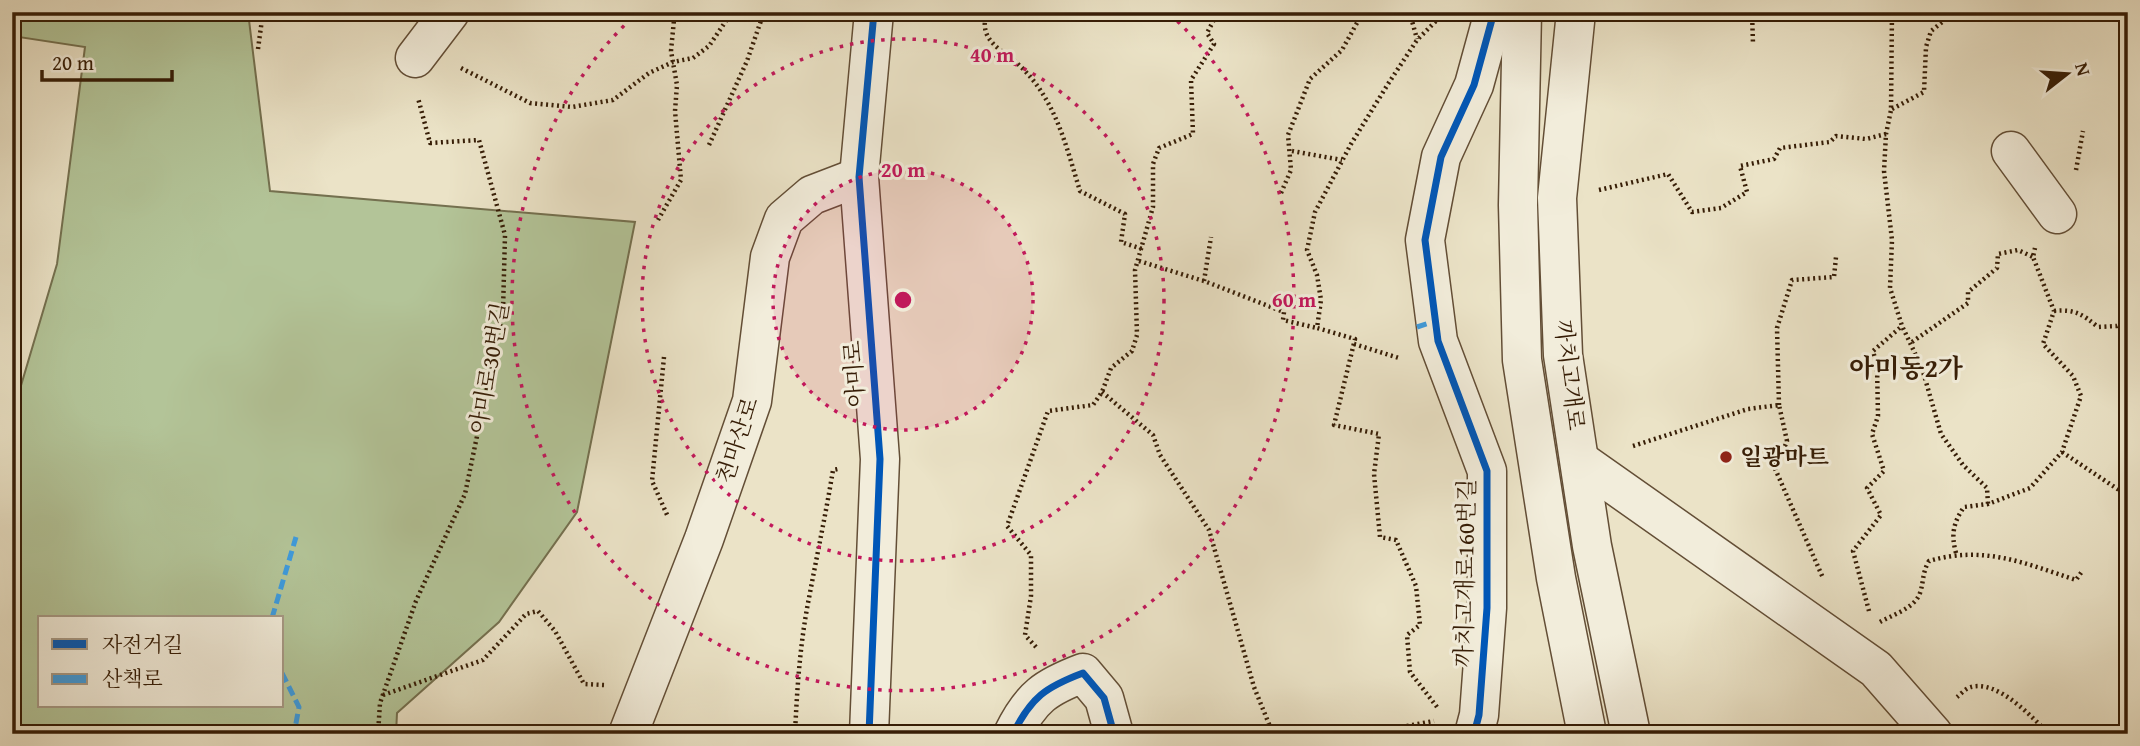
<svg xmlns="http://www.w3.org/2000/svg" width="2140" height="746" viewBox="0 0 2140 746" font-family="'Gentium Book Plus','Noto Serif KR',serif">
<rect width="100%" height="100%" fill="#ebe3c7"/>
<filter id="stains"><feTurbulence type="fractalNoise" baseFrequency=".00286" numOctaves="4"/><feColorMatrix values="0 0 0 0 .2 0 0 0 0 .09 0 0 0 0 .02 0 0 0 .5 -.17"/></filter>
<radialGradient id="worn" r=".72"><stop offset=".6" stop-color="#630" stop-opacity="0"/><stop offset="1" stop-color="#630" stop-opacity=".3"/></radialGradient>
<path fill="#b3c498" stroke="#74704f" stroke-width="2" fill-rule="evenodd" d="M12 12H248L270 191 635 222 577 512 499 622 397 713 396 734H12V416L57 264 85 47 12 36ZM40 618H282V706H40Z"/>
<g fill="none" stroke-linecap="round" stroke-linejoin="round">
<g stroke="#634e36" stroke-width="41">
<g id="minor">
<polyline points="1522,12 1518,205 1522,360 1556,578 1587,734"/>
<polyline points="1576,12 1557,198 1563,355 1592,546 1631,734"/>
<polyline points="415,58 450,12"/>
<polyline points="2011,151 2057,214"/>
<polyline points="1582,462 1876,669 1933,734"/>
<polyline points="628,734 704,539 752,401 770,257 784,219 812,195 859,177"/>
<polyline points="869,734 880,459 859,177 874,12"/>
<path d="M1013 734C1031 697 1046 687 1083 673L1104 698 1114 734"/>
<polyline points="1474,734 1479,715 1487,608 1487,471 1438,341 1425,240 1441,157 1474,85 1494,12"/>
</g>
</g>
<g stroke="#361d06" stroke-width="4.5" stroke-dasharray="2 3.5" stroke-linecap="butt">
<polyline points="746,12 762,19"/>
<path d="M987 12C977 42 1003 49 1020 66 1056 100 1066 146 1080 191L1125 214 1121 242 1142 249"/>
<polyline points="1415,12 1412,21 1417,39"/>
<polyline points="1752,12 1753,44"/>
<polyline points="1766,12 1809,17 1824,12"/>
<polyline points="1892,12 1891,110 1886,134 1884,171 1892,240 1890,288 1902,326 1922,368 1941,434 1963,465 1987,488 1988,504"/>
<polyline points="258,49 263,12"/>
<polyline points="461,68 530,103 572,107 613,100 649,73 673,62 693,58 709,46 732,12"/>
<polyline points="1892,109 1924,92 1926,47 1931,31 1955,12"/>
<polyline points="709,145 747,61 764,12"/>
<polyline points="1292,151 1342,160"/>
<polyline points="2076,170 2083,131"/>
<polyline points="1599,190 1668,174 1692,212 1721,208 1747,192 1740,166 1774,159 1780,148 1830,142 1836,136 1866,139 1886,134"/>
<polyline points="1281,193 1291,170 1288,135 1310,79 1342,50 1363,12"/>
<polyline points="658,220 681,180 675,111 677,85 671,51 674,20 681,12"/>
<polyline points="1139,261 1204,281 1284,312 1283,320 1317,328"/>
<polyline points="1204,281 1211,237"/>
<path d="M2054 311C2075 309 2082 314 2098 327L2117 326 2128 321"/>
<polyline points="1912,342 1968,303 1968,292 1997,268 1998,254 2018,250 2033,257"/>
<polyline points="1354,344 1399,358"/>
<polyline points="664,357 652,481 668,517"/>
<polyline points="1102,392 1153,435 1160,455 1209,530 1254,687 1273,734"/>
<polyline points="1779,405 1777,328 1792,280 1834,277 1836,257"/>
<polyline points="1633,446 1748,409 1779,405 1787,441 1785,446 1772,452 1773,464 1823,578"/>
<polyline points="2062,452 2128,496"/>
<path d="M1956 553C1951 535 1953 523 1964 507L1988 504 2030 488 2062 452 2081 396 2073 376 2043 344 2054 311 2033 257 2035 248"/>
<polyline points="1869,611 1853,551 1881,515 1867,488 1884,471 1872,434 1878,416 1877,366 1873,351 1902,326"/>
<path d="M1880 622C1892 615 1915 608 1920 593 1924 581 1922 573 1929 561 1984 545 2024 563 2076 580L2083 570"/>
<polyline points="1036,647 1025,635 1031,596 1031,555 1007,526 1048,411 1093,405 1102,392 1111,368 1132,351 1137,335 1135,270 1153,207 1153,164 1159,148 1193,134 1191,80 1214,44 1207,33 1218,12"/>
<polyline points="383,695 483,660 526,614 538,611 555,631 584,684 604,685"/>
<path d="M1957 697C1961 694 1966 688 1971 687 1998 680 2031 716 2049 734"/>
<polyline points="1437,707 1410,672 1407,635 1420,625 1416,586 1396,540 1380,537 1374,474 1379,434 1334,425 1355,339 1317,328 1321,300 1317,275 1307,250 1315,212 1351,144 1388,84 1417,40 1445,12"/>
<polyline points="378,734 380,703 416,601 465,494 503,311 505,235 479,140 430,143 418,98"/>
<path d="M795 734C797 689 800 643 809 598 817 555 826 513 833 470L838 469"/>
<polyline points="1393,734 1401,727 1434,721"/>
</g>
<use href="#minor" stroke="#f2eddb" stroke-width="38"/>
<g stroke="#3e9bdd" stroke-width="5" stroke-dasharray="10 5" stroke-linecap="butt">
<polyline points="1417,327 1436,321"/>
<polyline points="272,618 296,537"/>
<polyline points="282,673 299,707 294,734"/>
</g>
<g stroke="#f2eddb" stroke-width="11">
<g id="cycleway">
<polyline points="869,734 880,459 859,177 874,12"/>
<path d="M1013 734C1031 697 1046 687 1083 673L1104 698 1114 734"/>
<polyline points="1474,734 1479,715 1487,608 1487,471 1438,341 1425,240 1441,157 1474,85 1494,12"/>
</g>
</g>
<use href="#cycleway" stroke="#0057b8" stroke-width="7"/>
</g>
<circle cx="903" cy="300" r="130" fill="#c2185b" fill-opacity=".12"/>
<g fill="none" stroke="#c2185b" stroke-width="3.5" stroke-dasharray="3.5 7">
<circle cx="903" cy="300" r="130"/>
<circle cx="903" cy="300" r="261"/>
<path d="M1170 14A391 391 0 1 1 636 14"/>
</g>
<circle fill="#8f2418" stroke="#f2eddb" stroke-width="2.5" cx="1726" cy="457" r="7"/>
<g text-anchor="middle" stroke-width="6" stroke-linejoin="round" paint-order="stroke">
<g font-size="23" fill="#361d06" stroke="#f2eddb">
<text transform="translate(489 368) rotate(-80)" y="8">아미로30번길</text>
<text transform="translate(854 374) rotate(-94)" y="8">아미로</text>
<text transform="translate(1570 375) rotate(83)" y="8">까치고개로</text>
<text transform="translate(737 440) rotate(-72)" y="8">천마산로</text>
<text transform="translate(1465 573) rotate(-89)" y="8">까치고개로160번길</text>
</g>
<g font-size="23" font-weight="bold" fill="#361d06" stroke="#f2eddb" text-anchor="start">
<text x="1740" y="465">일광마트</text>
</g>
<g font-size="26" font-weight="bold" fill="#361d06" stroke="#f2eddb">
<text x="1906" y="377">아미동2가</text>
</g>
</g>
<circle cx="903" cy="300" r="10" fill="#c2185b" stroke="#f2eddb" stroke-width="3.5"/>
<g font-size="21" text-anchor="middle" font-weight="bold" fill="#c2185b" stroke="#f2eddb" stroke-width="6" stroke-linejoin="round" paint-order="stroke">
<text x="992" y="62">40 m</text>
<text x="903" y="177">20 m</text>
<text x="1294" y="307">60 m</text>
</g>
<rect width="2140" height="746" fill="none" stroke="#ebe3c7" stroke-width="42"/>
<rect x="14" y="14" width="2112" height="718" fill="none" stroke="#361d06" stroke-width="3.5"/>
<rect x="21" y="21" width="2098" height="704" fill="none" stroke="#361d06" stroke-width="2"/>
<rect x="38" y="616" width="245" height="91" fill="#f2eddb" stroke="#a79a86" stroke-width="2"/>
<rect x="52" y="639" width="35" height="10" fill="#0057b8" stroke="#a79a86" stroke-width="2"/>
<text x="102" y="652" font-size="21" fill="#361d06">자전거길</text>
<rect x="52" y="674" width="35" height="10" fill="#3e9bdd" stroke="#a79a86" stroke-width="2"/>
<text x="102" y="686" font-size="21" fill="#361d06">산책로</text>
<g transform="translate(2067 74) rotate(73)" stroke="#f2eddb" stroke-width="5" paint-order="stroke">
<path d="M0-5L12 26L0 18L-12 26Z" fill="#361d06"/>
<text y="-10" font-size="19" font-weight="bold" text-anchor="middle" fill="#361d06">N</text>
</g>
<path d="M42 70v10h130v-10" fill="none" stroke="#361d06" stroke-width="3.5"/>
<text x="52" y="70" font-size="21" fill="#361d06" stroke="#f2eddb" stroke-width="5" paint-order="stroke">20 m</text>
<rect width="100%" height="100%" filter="url(#stains)"/>
<rect width="100%" height="100%" fill="url(#worn)"/>
</svg>
